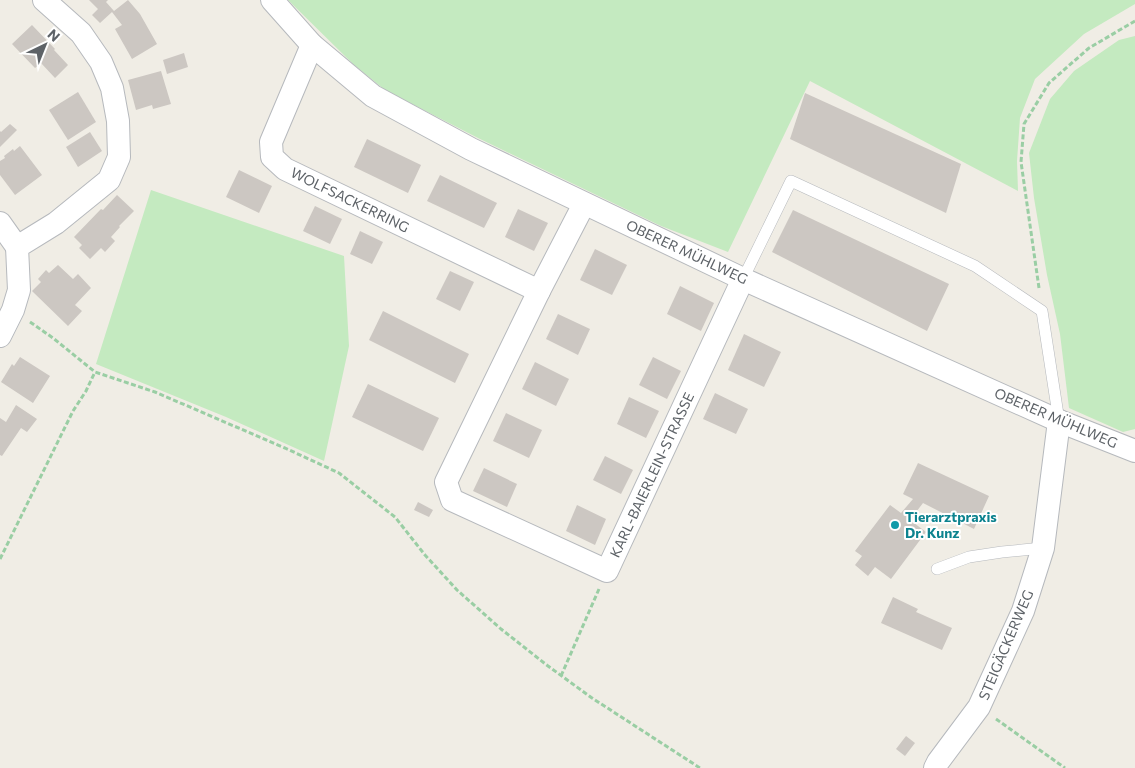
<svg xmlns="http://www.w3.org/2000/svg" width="1135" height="768" viewBox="0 0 1135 768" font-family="Commissioner,sans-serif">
<rect width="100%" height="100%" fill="#f0ede5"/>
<g fill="#c4eac0">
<polygon points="288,0 1135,0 1135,4 1084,34 1035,79 1020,118 1017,161 1018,191 810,81 728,252 661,226 478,138 385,90 353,64"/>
<polygon points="1135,36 1135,429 1123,432 1069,408 1060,334 1047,275 1034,198 1029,153 1050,99 1074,71 1119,40"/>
<polygon points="151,190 344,256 349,346 324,461 226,417 96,364"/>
</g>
<g fill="#ccc7c2">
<polygon points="89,0 108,0 106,2 114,11 128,0 140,14 157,44 132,59 115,29 122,25 112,12 100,23 92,15 98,9"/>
<polygon points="32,25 55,49 54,50 68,65 55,78 41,63 35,68 12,44"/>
<polygon points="184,53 188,67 167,74 163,60"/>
<polygon points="161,71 171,104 153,109 152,105 136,110 128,80"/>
<polygon points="78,92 96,122 68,140 49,110"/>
<polygon points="805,93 961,164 946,213 790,139"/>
<polygon points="10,124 17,130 0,147 0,131 1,132"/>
<polygon points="90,132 102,151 78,167 66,147"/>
<polygon points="367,139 421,165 408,193 354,167"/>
<polygon points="20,146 42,175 15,195 0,175 0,161 5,158 4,156 13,149 14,151"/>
<polygon points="239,170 272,186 259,213 226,197"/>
<polygon points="440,175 497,203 484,228 427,201"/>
<polygon points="117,195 134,211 119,226 120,227 111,237 115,241 105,252 101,248 90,259 79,248 82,245 74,237 101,209 103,210"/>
<polygon points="315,206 342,219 330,244 303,231"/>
<polygon points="518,209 548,223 534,251 505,237"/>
<polygon points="793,210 949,284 927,331 772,252"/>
<polygon points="360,231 383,242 372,264 350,254"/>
<polygon points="595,249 627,265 612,295 580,280"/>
<polygon points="58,265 73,279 78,274 91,288 75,305 82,311 68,326 32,291 41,282 38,279 46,270 49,273"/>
<polygon points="450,271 474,282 460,311 436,299"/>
<polygon points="680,286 714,303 701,331 667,314"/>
<polygon points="383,311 469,354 455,383 369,340"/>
<polygon points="558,314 590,329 578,355 546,339"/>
<polygon points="744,334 781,352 764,387 728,370"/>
<polygon points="20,357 50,376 33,403 1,382 12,364 14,366"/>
<polygon points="653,357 681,371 667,399 639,385"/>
<polygon points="535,362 569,379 556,406 522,389"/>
<polygon points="368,384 439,418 423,451 352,417"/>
<polygon points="715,393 748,409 736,434 703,419"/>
<polygon points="629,397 659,411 646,438 617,424"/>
<polygon points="16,405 37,419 27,432 21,428 2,456 0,455 0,418 6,422"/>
<polygon points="506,413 542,430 529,458 493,441"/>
<polygon points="605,456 633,470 621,494 593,480"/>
<polygon points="918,463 989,496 974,529 923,503 910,520 926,532 891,579 875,567 868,576 855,565 862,556 855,551 890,505 901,513 913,499 903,494"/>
<polygon points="484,468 517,484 507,507 473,491"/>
<polygon points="418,502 433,510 429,517 414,510"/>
<polygon points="577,505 606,519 595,545 566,531"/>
<polygon points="893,597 918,609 916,612 952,628 942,650 881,623"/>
<polygon points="906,736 915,743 905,756 896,749"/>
</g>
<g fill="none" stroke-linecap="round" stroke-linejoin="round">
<g stroke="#b6b9bd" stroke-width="12">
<g id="service">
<polyline points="743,279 791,181 975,266 1042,311 1059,421"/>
<polyline points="937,569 969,557 1002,552 1043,548"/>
</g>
</g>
<g stroke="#b6b9bd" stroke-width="24">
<g id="minor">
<polyline points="272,0 312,45 373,96 471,149 743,279 1059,421 1135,451"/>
<polyline points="312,45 271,142 272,157 285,169 539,291"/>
<polyline points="584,204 539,291 446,482 452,500 607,571 743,279"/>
<polyline points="0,223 17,247"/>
<polyline points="0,336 13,310 19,290 17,247 56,223 109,180 119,157 118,121 112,88 101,62 81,33 44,0"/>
<polyline points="935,768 938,762 979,707 1023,611 1043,548 1059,421"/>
</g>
</g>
<g stroke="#9acea4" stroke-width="3" stroke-dasharray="5 2.5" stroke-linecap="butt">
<polyline points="1039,288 1021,162 1024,124 1049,83 1089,48 1135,21"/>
<polyline points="30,322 53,338 95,372 155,392 285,448 339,473 395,517 425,555 457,590 501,629 548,666 592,698 700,768"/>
<polyline points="0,559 73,411 86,391 95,372"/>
<polyline points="561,676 599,589"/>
<polyline points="996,719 1065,768"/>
</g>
<use href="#service" stroke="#fff" stroke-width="11"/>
<use href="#minor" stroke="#fff" stroke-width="22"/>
</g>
<circle fill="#0f9aa8" stroke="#fff" stroke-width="2" cx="895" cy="525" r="5"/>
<g text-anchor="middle" stroke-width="4" stroke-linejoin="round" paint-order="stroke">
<g font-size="14" fill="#5d6267" stroke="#fff">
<text transform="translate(350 200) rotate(26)" y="5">WOLFSACKERRING</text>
<text transform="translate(687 252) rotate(25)" y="5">OBERER MÜHLWEG</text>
<text transform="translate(1056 418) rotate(23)" y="5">OBERER MÜHLWEG</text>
<text transform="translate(652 475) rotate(-65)" y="5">KARL-BAIERLEIN-STRASSE</text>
<text transform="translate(1006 645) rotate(-67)" y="5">STEIGÄCKERWEG</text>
</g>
<g font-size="14" font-weight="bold" fill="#0d838f" stroke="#fff" text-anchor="start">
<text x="905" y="522">Tierarztpraxis<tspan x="905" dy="16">Dr. Kunz</tspan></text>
</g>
</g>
<g transform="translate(45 45) rotate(43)" stroke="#ffffff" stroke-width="4" paint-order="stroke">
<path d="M0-4L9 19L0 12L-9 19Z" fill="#5d6267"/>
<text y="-8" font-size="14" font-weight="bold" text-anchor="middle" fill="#5d6267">N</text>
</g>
</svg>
